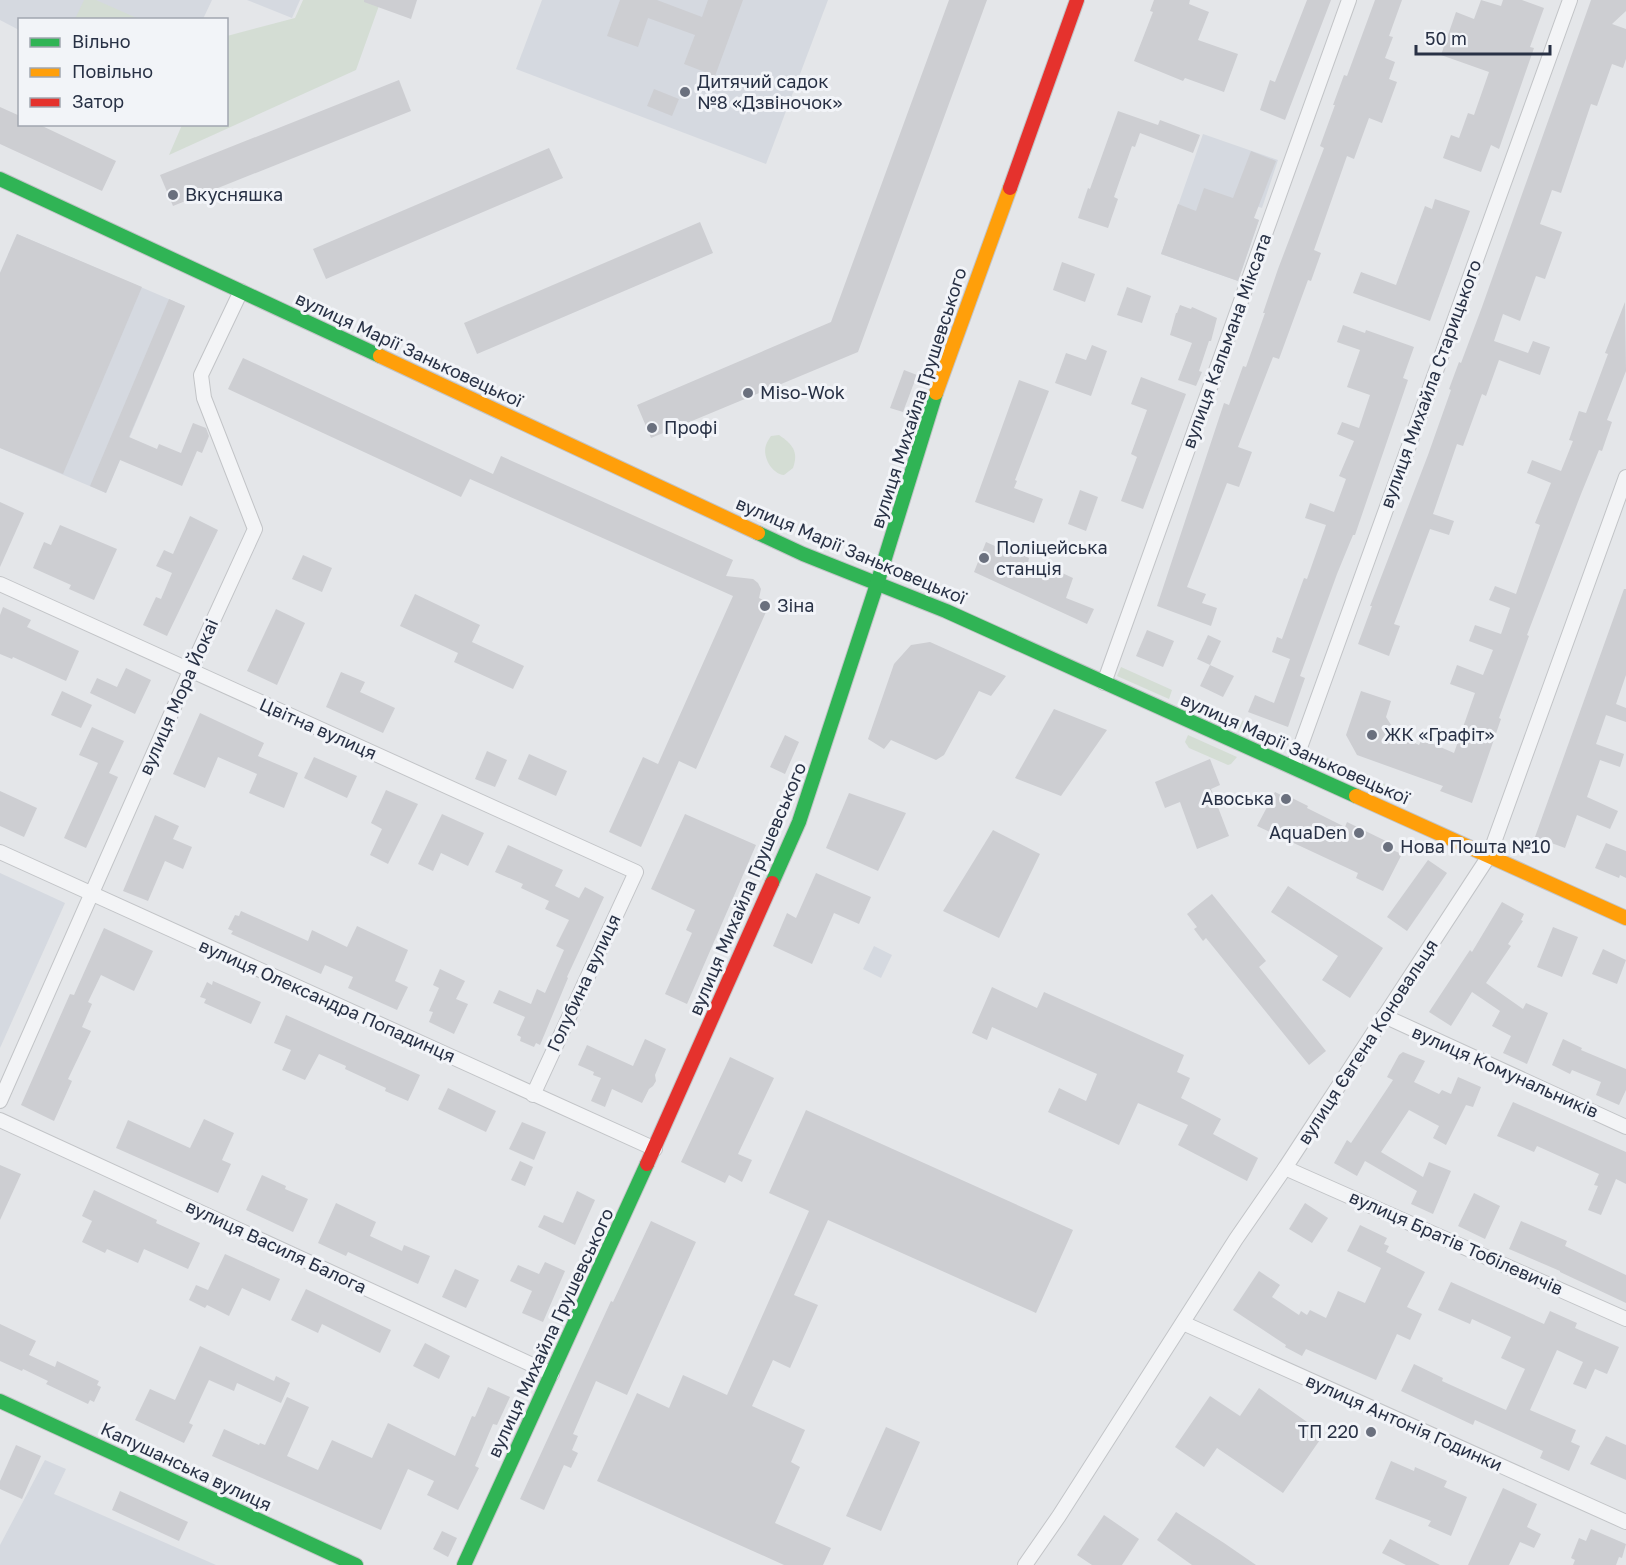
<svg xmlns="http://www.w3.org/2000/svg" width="1626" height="1565" viewBox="0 0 1626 1565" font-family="'Golos Text',sans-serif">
<rect width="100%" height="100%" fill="#e4e6e9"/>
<g fill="#d5d9e0">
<polygon points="0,0 212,0 203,19 20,20 19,30 0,20"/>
<polygon points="247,0 300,0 292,18"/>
<polygon points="542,0 828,0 766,164 516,69"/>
<polygon points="1203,134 1278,160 1262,208 1253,205 1249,217 1259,220 1238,281 1161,254"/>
<polygon points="17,234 185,306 106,493 0,448 0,273"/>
<polygon points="0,873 65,903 0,1048"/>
<polygon points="874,946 892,955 881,978 863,969"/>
<polygon points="45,1460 66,1469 54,1494 216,1565 0,1565 0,1545"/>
</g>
<g fill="#d4ddd4">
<polygon points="84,0 96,0 139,19 75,19"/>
<polygon points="303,0 381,0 356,70 169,155 182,125 226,124 227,36 295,18"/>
<path d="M779 435C792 444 799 451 793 468L784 475C772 474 762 457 766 445 767 442 769 439 771 436Z"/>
<polygon points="1121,667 1172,690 1169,699 1117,676"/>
<polygon points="1185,695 1225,714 1222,722 1181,703"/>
<polygon points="1239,719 1279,737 1276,746 1235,728"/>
<polygon points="1188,735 1237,757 1231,764 1228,765 1189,748 1185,742"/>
<polygon points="1322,756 1401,791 1395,797 1319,762"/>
</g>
<g fill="#cdced2">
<polygon points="364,0 417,0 411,19 364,2"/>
<polygon points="620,0 657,0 702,17 708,0 743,0 715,76 684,64 695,35 648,18 638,47 607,36"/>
<polygon points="949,0 987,0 858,352 651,438 637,405 831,322"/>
<polygon points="1154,0 1190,0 1189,4 1209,12 1198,40 1238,54 1224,92 1185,78 1183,81 1134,61 1153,12 1150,11"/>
<polygon points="1307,0 1331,0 1285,120 1260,110 1270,80 1275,82"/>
<polygon points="1375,0 1402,0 1389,36 1393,37 1385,58 1395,62 1389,79 1397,82 1382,123 1369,118 1354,159 1347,156 1314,250 1321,253 1311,281 1308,280 1279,359 1273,357 1238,447 1252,452 1239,487 1227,483 1187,587 1206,594 1202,603 1217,608 1211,626 1157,606 1224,403 1229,405 1243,366 1246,367 1265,313 1263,313 1278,269 1324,148 1320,146 1335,105 1333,105 1344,75 1347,76"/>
<polygon points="1481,0 1501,6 1503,0 1522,0 1544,8 1530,47 1534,48 1499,149 1491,145 1481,172 1443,158 1451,135 1459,138 1468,113 1474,115 1489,72 1441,55 1456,12 1474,19"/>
<polygon points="1591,0 1626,0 1626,11 1612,24 1626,29 1626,59 1623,68 1612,64 1597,106 1591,104 1561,193 1552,190 1540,224 1562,232 1545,279 1536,276 1520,321 1503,314 1494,341 1528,353 1533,341 1550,347 1540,375 1499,360 1486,396 1482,394 1463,446 1457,444 1433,514 1454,521 1449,535 1430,529 1394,624 1400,626 1389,656 1358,644 1372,606 1370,606 1428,455 1451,390 1449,389 1459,362 1461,363 1482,307"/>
<polygon points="399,80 411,111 173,206 160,175"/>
<polygon points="654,89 679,99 672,116 647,106"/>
<polygon points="0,107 20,116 20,124 38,124 116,161 102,191 0,144"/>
<polygon points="1118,111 1158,125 1160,120 1200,135 1193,153 1140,133 1135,147 1132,146 1114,197 1118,199 1108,228 1078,218 1088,188 1090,189"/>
<polygon points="549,148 563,178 326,279 313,249"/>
<polygon points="1251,151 1276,161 1254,218 1259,220 1238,281 1161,254 1178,204 1196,211 1204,188 1233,198"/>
<polygon points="1435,199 1470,211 1430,321 1353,293 1361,272 1396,285 1425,206 1432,209"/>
<polygon points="700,222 713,253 477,354 464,323"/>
<polygon points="17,234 142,287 63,474 0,448 0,273"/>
<polygon points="1062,262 1095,274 1085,302 1053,290"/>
<polygon points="1127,287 1151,296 1142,323 1117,315"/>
<polygon points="169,299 185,306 129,437 157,449 159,444 181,453 193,423 206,428 209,436 202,453 197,451 182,486 120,460 106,493 90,486"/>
<polygon points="1625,302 1626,371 1607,420 1612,422 1602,451 1599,450 1581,494 1527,635 1529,636 1499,718 1501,719 1472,803 1440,791 1443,786 1357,755 1346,735 1361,691 1391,701 1386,717 1397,734 1419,745 1422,739 1454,753 1475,693 1450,684 1457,665 1483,675 1493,650 1469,641 1475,625 1501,634 1510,608 1489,600 1495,586 1516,594 1540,525 1535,523 1551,483 1527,473 1532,460 1561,471 1573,441 1569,440 1579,411 1586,413 1608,354 1605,353"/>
<polygon points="1180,305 1191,309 1192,307 1217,318 1211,341 1209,341 1199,371 1202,372 1196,386 1178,380 1192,343 1170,335 1176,313 1177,313"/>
<polygon points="1343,325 1365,333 1366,330 1414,347 1403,378 1408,380 1355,535 1353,535 1337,574 1300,676 1305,678 1288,727 1248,712 1255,695 1274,703 1290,659 1272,652 1277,637 1282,639 1304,578 1307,579 1326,525 1305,518 1310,503 1334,512 1346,479 1339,476 1354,441 1337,434 1342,422 1359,428 1370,395 1347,387 1360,350 1337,342"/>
<polygon points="1092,345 1107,351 1091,396 1055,383 1066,353 1086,360"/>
<polygon points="243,358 493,474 501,456 733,560 726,576 753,579 758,583 761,589 759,598 770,603 696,769 679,761 641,847 609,832 643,757 658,764 733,596 470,479 461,497 228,389"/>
<polygon points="904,370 917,375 903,412 890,408"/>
<polygon points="1141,377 1186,394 1143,509 1121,501 1137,457 1131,454 1147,410 1131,404"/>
<polygon points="1019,380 1049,391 1015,480 1017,481 1014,488 1043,499 1034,523 975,502"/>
<polygon points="1080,490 1098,497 1086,531 1068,524"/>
<polygon points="0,502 24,513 0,567"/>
<polygon points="190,516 218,530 167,636 143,625 156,597 161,599 172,573 156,566 164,550 173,554"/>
<polygon points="60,525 117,549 94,600 69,589 71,585 33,568 44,542 51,545"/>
<polygon points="986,542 995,546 997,543 1029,558 1028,563 1058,576 1060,572 1073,578 1066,598 1094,609 1087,624 974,572"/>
<polygon points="303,555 332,568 322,592 292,579"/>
<polygon points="1624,589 1626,589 1626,675 1616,704 1626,708 1626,722 1606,715 1596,744 1624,754 1620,767 1600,760 1587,797 1618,811 1610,829 1577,815 1565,848 1535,837"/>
<polygon points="415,594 480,625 472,642 524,666 513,689 454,662 458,653 400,626"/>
<polygon points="3,607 31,620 27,627 79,651 66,681 13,657 12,659 0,654 0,615"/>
<polygon points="276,609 305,623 277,685 247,671"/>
<polygon points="1147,630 1174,641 1163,667 1136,656"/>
<polygon points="1208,635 1221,641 1210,665 1197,659"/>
<polygon points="930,642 1006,676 991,696 979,691 944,755 936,760 891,740 884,749 868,739 894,664 911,645"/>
<polygon points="1210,665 1234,676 1223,697 1200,686"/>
<polygon points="126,668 151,680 135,714 90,693 97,678 117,687"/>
<polygon points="341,672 365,682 360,692 395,708 383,733 326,707"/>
<polygon points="62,691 92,705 81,728 51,715"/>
<polygon points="1054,709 1107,730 1061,796 1015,778"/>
<polygon points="200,713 264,743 258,756 298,773 284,808 249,793 257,774 218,757 205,788 173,774"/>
<polygon points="92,727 124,741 109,773 118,777 86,848 64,838 98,763 79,755"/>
<polygon points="785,735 799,742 785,774 770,767"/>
<polygon points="487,751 507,760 495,787 475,779"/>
<polygon points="529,754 567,771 556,796 518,779"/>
<polygon points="314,757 357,776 347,798 304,778"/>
<polygon points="1210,759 1220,785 1211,789 1229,836 1197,849 1180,802 1165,808 1155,782"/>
<polygon points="386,790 418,804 388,864 370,855 382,829 371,823"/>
<polygon points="0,791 37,808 24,837 0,826"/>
<polygon points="1275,792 1291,800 1292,798 1308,806 1307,808 1345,827 1347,822 1392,844 1390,849 1402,854 1383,891 1356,878 1358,873 1257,826"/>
<polygon points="849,793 906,813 878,871 826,848"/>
<polygon points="442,814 484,833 468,866 441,853 433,871 418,864"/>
<polygon points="685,814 756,845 687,1004 665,994 692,933 686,930 695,910 651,889"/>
<polygon points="155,815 179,826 173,839 192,847 183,869 165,861 148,901 123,891"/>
<polygon points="993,830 1040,854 999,938 943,911"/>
<polygon points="1606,843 1626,851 1626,878 1620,875 1619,878 1595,868"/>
<polygon points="508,845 563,870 555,886 579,898 585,887 604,897 567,977 568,978 540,1045 536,1043 534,1047 520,1041 521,1037 517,1035 525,1017 493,1003 499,990 531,1004 537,989 545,993 564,950 556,946 569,920 545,909 549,901 521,888 523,884 495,872"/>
<polygon points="1428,860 1447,873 1407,931 1387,917"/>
<polygon points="816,873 871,897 859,924 834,913 812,964 773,946 787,913 796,918"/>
<polygon points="1288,886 1383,948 1350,998 1322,980 1338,956 1271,912"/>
<polygon points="1212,894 1266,961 1259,967 1326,1051 1309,1065 1206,938 1203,941 1194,929 1197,927 1187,914"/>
<polygon points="1502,902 1524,914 1521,920 1523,921 1508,944 1511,946 1486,983 1523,1009 1526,1003 1548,1013 1527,1064 1503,1053 1511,1036 1492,1026 1500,1011 1472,992 1451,1026 1429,1012 1470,950 1472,952"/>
<polygon points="241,911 308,941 312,930 347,947 357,926 408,950 395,981 408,987 397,1010 348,988 353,977 325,965 321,974 231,934 233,931 228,929 235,915 239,916"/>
<polygon points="1553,927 1578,937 1562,977 1537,967"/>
<polygon points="104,928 153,951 134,991 101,975 88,1002 92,1004 82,1027 91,1031 68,1079 72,1081 54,1121 21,1105 70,994 74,995"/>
<polygon points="1603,949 1626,960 1617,984 1592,974"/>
<polygon points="440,969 465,981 456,999 468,1004 454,1034 429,1022 433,1012 429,1011 439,988 433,985"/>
<polygon points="213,981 261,1002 251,1024 204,1003 206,999 200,997 207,982 212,985"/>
<polygon points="992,987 1037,1008 1044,992 1184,1055 1177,1072 1190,1078 1181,1098 1221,1119 1213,1134 1258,1158 1247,1181 1178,1145 1188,1125 1138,1103 1119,1145 1048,1112 1059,1088 1086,1101 1097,1074 992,1027 987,1040 972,1033"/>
<polygon points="286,1015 420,1075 408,1101 385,1091 386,1088 345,1069 346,1066 319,1054 305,1080 282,1070 291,1050 274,1043"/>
<polygon points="645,1039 666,1049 655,1075 656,1081 653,1086 649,1089 642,1103 612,1089 605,1107 591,1101 601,1078 593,1075 594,1072 578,1065 587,1045 633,1066"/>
<polygon points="1563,1039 1582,1048 1581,1050 1626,1069 1626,1090 1619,1105 1596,1095 1601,1082 1572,1070 1570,1074 1552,1065"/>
<polygon points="1403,1052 1425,1061 1414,1082 1439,1094 1442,1090 1451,1094 1458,1077 1481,1087 1473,1107 1466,1105 1446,1145 1433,1138 1439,1126 1409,1110 1381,1152 1423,1177 1429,1162 1451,1171 1433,1214 1411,1204 1417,1191 1365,1161 1357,1176 1334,1163 1347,1140 1351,1143 1393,1080 1387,1077 1399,1055"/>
<polygon points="730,1057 774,1078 738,1154 752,1160 742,1182 729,1175 725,1183 681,1162"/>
<polygon points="448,1088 496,1111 486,1132 438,1109"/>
<polygon points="1513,1102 1626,1152 1626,1184 1616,1179 1601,1215 1588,1210 1598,1186 1594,1185 1599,1174 1537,1146 1534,1152 1497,1136"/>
<polygon points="806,1110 1073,1230 1036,1313 828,1220 794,1295 818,1305 790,1368 773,1360 752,1406 805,1430 791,1462 800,1467 775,1523 831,1548 823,1565 784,1565 597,1481 637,1393 669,1408 683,1375 727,1395 809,1211 769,1193"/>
<polygon points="204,1119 234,1133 222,1160 231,1164 218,1193 116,1148 128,1120 190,1148"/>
<polygon points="522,1122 546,1132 534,1160 509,1149"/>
<polygon points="520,1161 533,1167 525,1186 511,1180"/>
<polygon points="0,1165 21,1174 0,1220"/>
<polygon points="262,1175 286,1186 285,1189 308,1199 293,1232 246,1210"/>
<polygon points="94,1190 157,1220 156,1223 200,1243 188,1269 144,1249 138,1263 107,1249 105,1253 82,1242 92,1221 82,1216"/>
<polygon points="577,1191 595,1200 575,1245 538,1227 544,1215 563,1223"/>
<polygon points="1474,1193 1500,1206 1485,1239 1458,1226"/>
<polygon points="336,1203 376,1222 370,1236 402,1251 404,1245 430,1256 418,1284 348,1252 346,1256 318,1243"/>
<polygon points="1305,1203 1328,1218 1312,1243 1289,1229"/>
<polygon points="651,1221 696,1242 627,1395 596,1381 573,1434 578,1436 572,1450 578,1453 571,1468 564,1465 544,1510 520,1499 611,1301 613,1302"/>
<polygon points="1521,1221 1567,1241 1565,1246 1626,1275 1626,1303 1560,1272 1560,1271 1509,1249"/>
<polygon points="1360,1225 1387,1238 1384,1244 1389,1246 1386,1252 1425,1272 1407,1307 1422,1314 1410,1340 1397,1334 1376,1380 1306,1349 1302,1356 1285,1347 1286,1345 1233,1310 1259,1271 1280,1285 1272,1297 1299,1315 1301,1311 1307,1315 1310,1310 1326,1318 1338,1291 1365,1303 1381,1268 1347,1251"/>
<polygon points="225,1254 280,1279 270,1301 242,1288 229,1316 207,1305 205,1308 189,1300 196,1285 208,1290"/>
<polygon points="545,1262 565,1271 543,1322 522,1313 532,1291 510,1281 518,1265 539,1274"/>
<polygon points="455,1269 479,1280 466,1308 442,1297"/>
<polygon points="1451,1282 1544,1324 1550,1311 1577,1323 1575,1328 1619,1347 1607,1374 1595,1369 1586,1389 1573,1384 1583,1362 1557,1350 1530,1410 1576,1430 1571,1442 1580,1446 1569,1471 1540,1458 1543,1451 1475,1420 1473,1425 1401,1391 1414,1364 1443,1378 1442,1381 1506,1410 1525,1369 1501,1358 1511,1337 1472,1319 1470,1324 1438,1310"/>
<polygon points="306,1289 391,1330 380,1353 322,1324 318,1333 291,1320"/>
<polygon points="0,1324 36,1341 29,1355 55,1367 57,1361 99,1381 97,1385 101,1387 94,1402 90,1400 88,1404 46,1384 48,1381 23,1369 22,1371 0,1361"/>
<polygon points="425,1343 450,1356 439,1379 413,1366"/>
<polygon points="200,1346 274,1381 276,1376 290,1383 281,1403 237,1383 234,1391 209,1380 189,1423 193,1425 184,1443 135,1420 150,1389 175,1400"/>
<polygon points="488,1387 510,1397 497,1425 493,1424 475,1466 479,1468 458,1510 427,1495 434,1481 408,1469 381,1530 212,1456 224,1429 259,1445 260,1443 265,1445 287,1397 309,1407 287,1456 318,1470 332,1440 372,1458 388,1423 455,1456 472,1416 475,1417"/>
<polygon points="1259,1388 1324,1434 1283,1493 1217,1448 1204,1467 1175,1447 1210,1396 1240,1416"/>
<polygon points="886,1427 920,1442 881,1531 846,1516"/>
<polygon points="1606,1436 1626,1445 1626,1480 1590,1464"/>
<polygon points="16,1445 41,1456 22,1499 0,1489 0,1481"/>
<polygon points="1391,1461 1414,1471 1415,1467 1447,1481 1444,1487 1467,1497 1451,1536 1428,1526 1431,1521 1375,1499"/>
<polygon points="1503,1488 1537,1504 1527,1527 1541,1534 1534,1548 1520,1542 1509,1565 1468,1565"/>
<polygon points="120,1491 188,1522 179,1541 112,1510"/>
<polygon points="1176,1512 1224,1543 1256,1565 1192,1565 1157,1540"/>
<polygon points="1104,1515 1139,1539 1122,1565 1092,1565 1077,1555"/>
<polygon points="1591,1529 1626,1544 1622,1558 1619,1557 1616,1565 1573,1565 1575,1560 1571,1558 1579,1538 1586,1541"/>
<polygon points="442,1531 457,1538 448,1557 433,1549"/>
<polygon points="1390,1539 1440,1565 1406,1565 1382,1553"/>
</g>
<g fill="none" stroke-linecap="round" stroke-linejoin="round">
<g stroke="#c2c4c7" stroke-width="16">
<g id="street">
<polyline points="0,584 636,872 533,1095"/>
<polyline points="1104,683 1349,0"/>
<polyline points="1293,767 1570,0"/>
<polyline points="0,852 655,1149"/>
<polyline points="1384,1016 1626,1127"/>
<polyline points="0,1101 190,671 255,529 204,398 201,375 241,291"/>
<polyline points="0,1120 552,1374"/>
<polyline points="1285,1168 1626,1319"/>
<polyline points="1183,1323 1626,1522"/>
<polyline points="1025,1565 1059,1516 1236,1239 1285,1168 1489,856 1626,477"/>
</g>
</g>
<g stroke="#c2c4c7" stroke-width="16">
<g id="fast">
<polyline points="0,179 380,356"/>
<polyline points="758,533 803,554 946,611 1356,796"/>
<polyline points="772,883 799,822 877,584 936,393"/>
<polyline points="0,1401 356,1565"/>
<polyline points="464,1565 647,1164"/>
</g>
</g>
<g stroke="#c2c4c7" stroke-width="16">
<g id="slow">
<polyline points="380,356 758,533"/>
<polyline points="936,393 1010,188"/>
<polyline points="1356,796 1626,918"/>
</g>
</g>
<g stroke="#c2c4c7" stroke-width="16">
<g id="jam">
<polyline points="1010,188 1077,0"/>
<polyline points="647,1164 772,883"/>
</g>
</g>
<use href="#street" stroke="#f3f4f6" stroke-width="14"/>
<use href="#fast" stroke="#30b455" stroke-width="14"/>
<use href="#slow" stroke="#ff9f0a" stroke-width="14"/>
<use href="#jam" stroke="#e5322d" stroke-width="14"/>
</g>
<g fill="#6a707e" stroke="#f2f4f8" stroke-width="2">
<circle cx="685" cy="92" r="6"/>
<circle cx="173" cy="195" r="6"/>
<circle cx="748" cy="393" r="6"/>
<circle cx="652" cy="428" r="6"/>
<circle cx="984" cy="558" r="6"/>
<circle cx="765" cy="606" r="6"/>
<circle cx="1372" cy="735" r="6"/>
<circle cx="1286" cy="799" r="6"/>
<circle cx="1359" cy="833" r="6"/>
<circle cx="1388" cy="847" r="6"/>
<circle cx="1371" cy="1432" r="6"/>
</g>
<g text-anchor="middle" stroke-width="6" stroke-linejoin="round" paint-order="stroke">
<g font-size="18" fill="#283145" stroke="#f2f4f8" text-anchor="start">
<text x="697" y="88">Дитячий садок<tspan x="697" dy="21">№8 «Дзвіночок»</tspan></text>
<text x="185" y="201">Вкусняшка</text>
<text x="760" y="399">Miso-Wok</text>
<text x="664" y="434">Профі</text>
<text x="996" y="554">Поліцейська<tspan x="996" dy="21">станція</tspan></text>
<text x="777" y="612">Зіна</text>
<text x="1384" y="741">ЖК «Графіт»</text>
<text x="1274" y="805" text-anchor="end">Авоська</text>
<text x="1347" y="839" text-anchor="end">AquaDen</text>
<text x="1400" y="853">Нова Пошта №10</text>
<text x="1359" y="1438" text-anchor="end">ТП 220</text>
</g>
<g font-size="18" fill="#283145" stroke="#f2f4f8">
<text transform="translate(1227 341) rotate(-70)" y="6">вулиця Кальмана Міксата</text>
<text transform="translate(409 350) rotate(25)" y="6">вулиця Марії Заньковецької</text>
<text transform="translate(1431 384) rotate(-70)" y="6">вулиця Михайла Старицького</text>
<text transform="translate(919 398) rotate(-72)" y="6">вулиця Михайла Грушевського</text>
<text transform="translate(851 551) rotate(23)" y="6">вулиця Марії Заньковецької</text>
<text transform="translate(179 697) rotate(-66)" y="6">вулиця Мора Йокаі</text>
<text transform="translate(318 729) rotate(24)" y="6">Цвітна вулиця</text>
<text transform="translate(1295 749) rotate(24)" y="6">вулиця Марії Заньковецької</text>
<text transform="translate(748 889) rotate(-67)" y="6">вулиця Михайла Грушевського</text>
<text transform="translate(584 983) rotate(-65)" y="6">Голубина вулиця</text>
<text transform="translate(327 1001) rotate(24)" y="6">вулиця Олександра Попадинця</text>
<text transform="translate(1368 1042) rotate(-57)" y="6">вулиця Євгена Коновальця</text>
<text transform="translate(1505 1072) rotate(24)" y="6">вулиця Комунальників</text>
<text transform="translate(1456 1243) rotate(24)" y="6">вулиця Братів Тобілевичів</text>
<text transform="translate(276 1247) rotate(25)" y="6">вулиця Василя Балога</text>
<text transform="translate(551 1333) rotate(-65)" y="6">вулиця Михайла Грушевського</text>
<text transform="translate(1404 1423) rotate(24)" y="6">вулиця Антонія Годинки</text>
<text transform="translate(186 1467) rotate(25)" y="6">Капушанська вулиця</text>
</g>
</g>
<rect x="18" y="18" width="210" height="108" fill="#f2f4f8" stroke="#a1a6b0" stroke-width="1.5"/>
<rect x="30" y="38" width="30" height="9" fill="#30b455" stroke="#a1a6b0" stroke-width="1.5"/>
<text x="72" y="48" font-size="18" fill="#283145">Вільно</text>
<rect x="30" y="68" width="30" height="9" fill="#ff9f0a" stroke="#a1a6b0" stroke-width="1.5"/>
<text x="72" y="78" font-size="18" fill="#283145">Повільно</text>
<rect x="30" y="98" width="30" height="9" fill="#e5322d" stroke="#a1a6b0" stroke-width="1.5"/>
<text x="72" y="108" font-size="18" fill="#283145">Затор</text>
<path d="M1416 45v9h134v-9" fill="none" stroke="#283145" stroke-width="3"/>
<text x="1425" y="45" font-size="18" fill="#283145" stroke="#f2f4f8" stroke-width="4.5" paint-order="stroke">50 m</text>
</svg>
